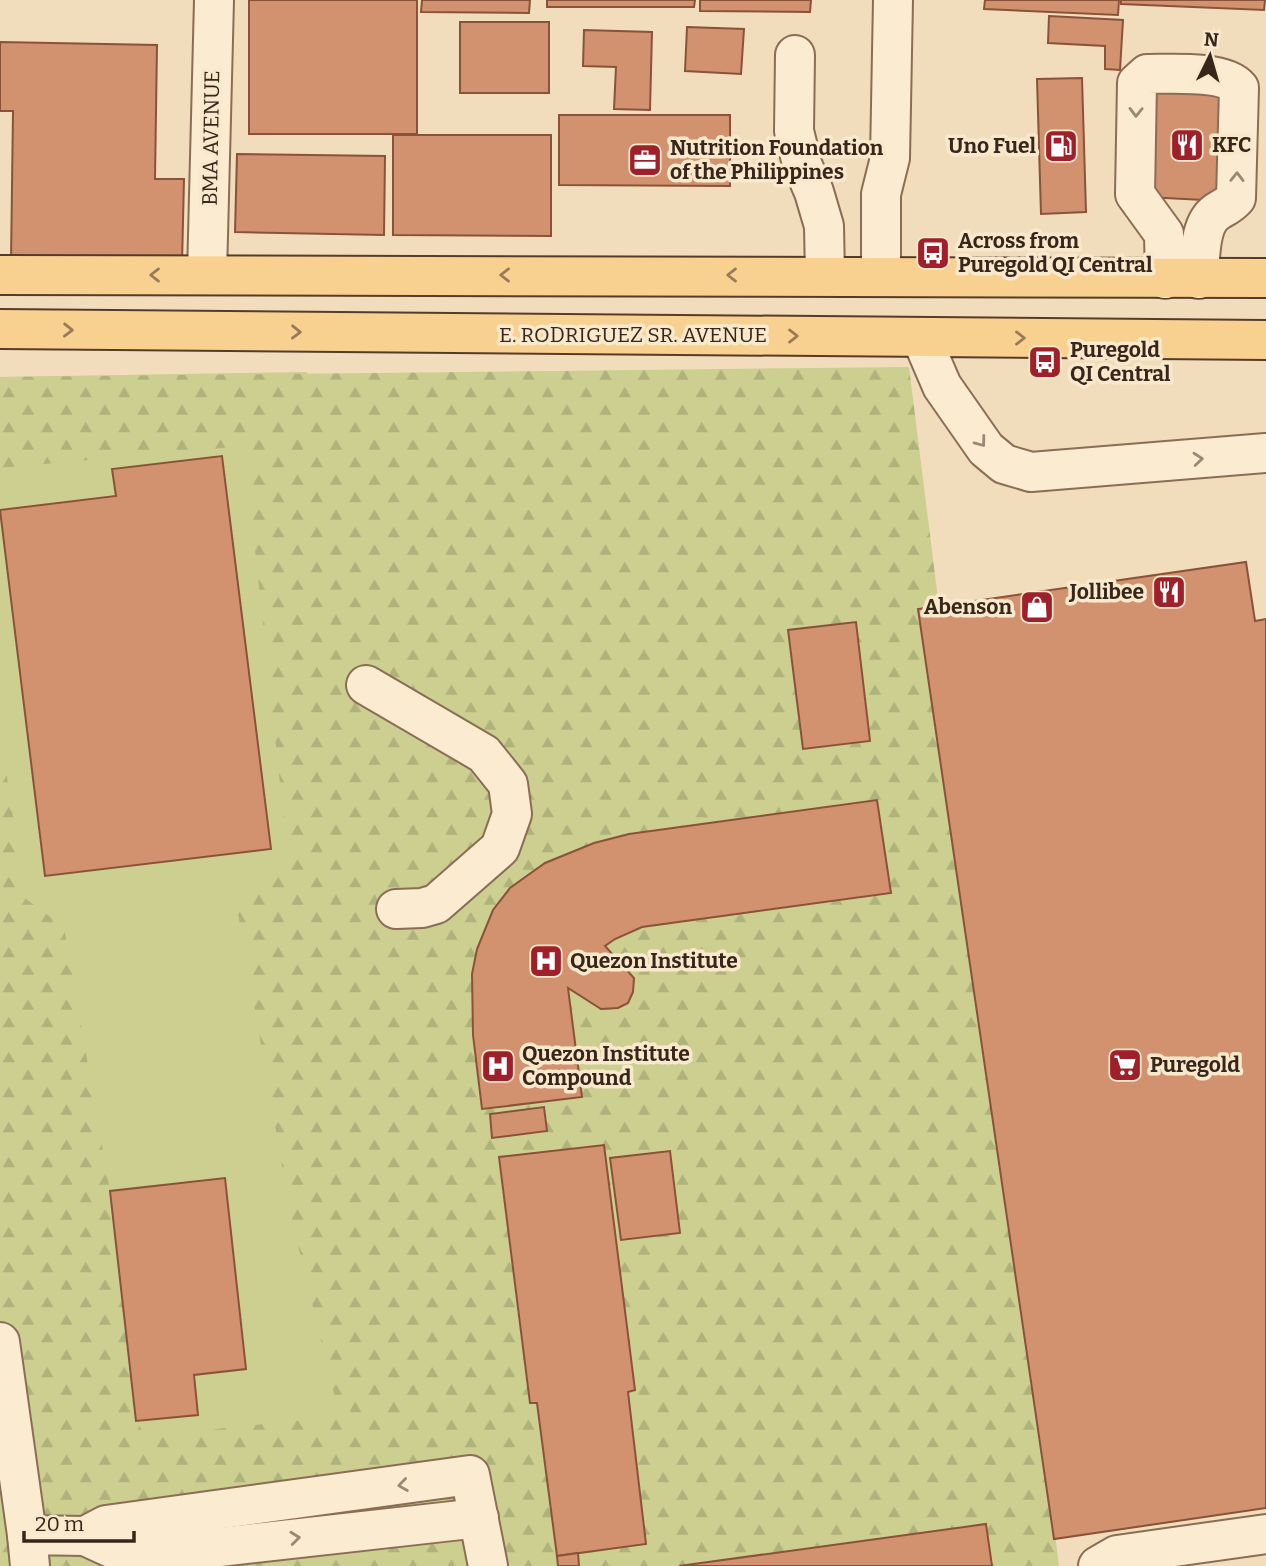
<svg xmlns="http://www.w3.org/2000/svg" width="1266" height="1566" viewBox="0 0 1266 1566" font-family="Bitter,serif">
<defs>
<pattern id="forest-firs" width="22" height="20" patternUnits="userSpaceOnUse" patternTransform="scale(1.75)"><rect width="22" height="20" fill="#cccf90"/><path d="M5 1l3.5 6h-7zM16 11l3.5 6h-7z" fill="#b0b27c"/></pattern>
</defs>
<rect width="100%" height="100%" fill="#f1ddbc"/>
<polygon fill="#cccf90" points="307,372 435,1452 50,1501 0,1139 0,377"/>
<polygon fill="url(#forest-firs)" points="909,367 1059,1566 0,1566 0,732 26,899 64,927 110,1191 136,1421 146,1436 354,1415 334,1394 290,1212 235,896 288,859 244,446 0,468 0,377"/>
<g fill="#d2916f" stroke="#8a5339" stroke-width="2">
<rect x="249" y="0" width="168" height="134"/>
<polygon points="422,0 530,0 529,13 421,12"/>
<polygon points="547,0 695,0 694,7 547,7"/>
<polygon points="700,0 811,0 810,12 700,11"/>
<polygon points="985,0 1119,0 1118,15 984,9"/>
<polygon points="1121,0 1265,0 1264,10 1121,4"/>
<polygon points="1049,16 1123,20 1120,70 1105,69 1105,46 1048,43"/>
<rect x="460" y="22" width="89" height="71"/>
<polygon points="687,27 744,29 741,74 685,71"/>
<polygon points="584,30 652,32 650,110 614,109 616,67 583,66"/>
<polygon points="0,42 157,45 155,179 184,179 182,264 11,261 13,111 0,111"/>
<polygon points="1082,78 1086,212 1041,214 1037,79"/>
<polygon points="1151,92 1228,92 1223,201 1146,197"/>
<polygon points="559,115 730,115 730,186 559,185"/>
<polygon points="393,135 551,135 551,236 393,235"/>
<polygon points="237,154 385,156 384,235 235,232"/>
<polygon points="222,456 271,849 45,876 0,510 116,496 112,469"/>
<polygon points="1246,562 1255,621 1266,619 1266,1508 1054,1539 918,609"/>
<polygon points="856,622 870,741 803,749 788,630"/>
<polygon points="877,800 891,893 642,927 615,939 605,946 634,978 633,992 628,1003 618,1008 601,1009 568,988 582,1097 482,1109 473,1035 472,974 477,949 493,910 510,888 545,863 594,843 629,834"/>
<polygon points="544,1107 547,1131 492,1138 490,1114"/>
<polygon points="604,1145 635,1390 628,1392 646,1544 557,1556 537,1403 530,1403 499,1157"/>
<polygon points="670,1151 680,1233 621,1240 610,1158"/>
<polygon points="225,1178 246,1369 194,1375 198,1415 136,1421 110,1191"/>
<polygon points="986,1524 992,1566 679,1566"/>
<polygon points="578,1553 579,1566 558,1566 557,1556"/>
</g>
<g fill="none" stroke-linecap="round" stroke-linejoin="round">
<g stroke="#8a6d55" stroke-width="42">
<g id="minor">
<polyline points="795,55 794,131 802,164 814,192 824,226 825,275"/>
<polyline points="207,275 214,0"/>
<polyline points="881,275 881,194 890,158 893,0"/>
<path d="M1165 279 1164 234 1135 194 1137 83 1147 74C1169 74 1225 70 1239 88L1236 198C1227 208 1220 208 1214 214 1199 227 1200 260 1199 279"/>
<polyline points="921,337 942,386 986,449 1004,464 1031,472 1266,453"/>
<polyline points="366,685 484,754 508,784 512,814 500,848 436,904 422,908 396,909"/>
<polyline points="0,1342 27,1535"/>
<polyline points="85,1536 106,1525 470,1475 488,1566"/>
<polyline points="30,1566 27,1535 85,1536 131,1557 479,1518"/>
<polyline points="1098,1566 1117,1555 1266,1534"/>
</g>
</g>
<g stroke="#573b2a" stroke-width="42">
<g id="major">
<polyline points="0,275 1266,278"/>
<polyline points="0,329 1266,340"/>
</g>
</g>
<use href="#minor" stroke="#fbebd0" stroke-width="38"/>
<use href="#major" stroke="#f8d090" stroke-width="38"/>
</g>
<defs><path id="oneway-chevron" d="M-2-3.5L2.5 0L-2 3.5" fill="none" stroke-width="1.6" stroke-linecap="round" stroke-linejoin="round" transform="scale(1.75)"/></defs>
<g stroke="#9a8876">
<use href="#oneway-chevron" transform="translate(1136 112) rotate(91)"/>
<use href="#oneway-chevron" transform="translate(1237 177) rotate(-89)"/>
<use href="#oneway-chevron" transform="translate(981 442) rotate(53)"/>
<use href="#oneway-chevron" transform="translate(1198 459) rotate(-5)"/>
<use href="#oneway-chevron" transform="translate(403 1485) rotate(172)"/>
<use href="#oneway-chevron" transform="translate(295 1538) rotate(-6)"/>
</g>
<g stroke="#987b56">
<use href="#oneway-chevron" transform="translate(155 275) rotate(-180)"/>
<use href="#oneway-chevron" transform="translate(505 275) rotate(-180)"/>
<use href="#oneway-chevron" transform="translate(732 275) rotate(-180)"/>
<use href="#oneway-chevron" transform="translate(68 330) rotate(1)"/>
<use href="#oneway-chevron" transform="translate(296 332) rotate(1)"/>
<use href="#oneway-chevron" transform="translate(793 336)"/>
<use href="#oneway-chevron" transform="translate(1020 338)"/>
</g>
<defs>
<g id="restaurant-square" transform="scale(1.75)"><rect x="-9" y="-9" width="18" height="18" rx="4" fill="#9d202a" stroke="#f8e8cc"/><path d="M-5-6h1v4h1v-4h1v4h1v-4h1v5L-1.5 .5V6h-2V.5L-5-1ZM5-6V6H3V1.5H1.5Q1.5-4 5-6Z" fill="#fff"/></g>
<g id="fuel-square" transform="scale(1.75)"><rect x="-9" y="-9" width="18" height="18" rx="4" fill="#9d202a" stroke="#f8e8cc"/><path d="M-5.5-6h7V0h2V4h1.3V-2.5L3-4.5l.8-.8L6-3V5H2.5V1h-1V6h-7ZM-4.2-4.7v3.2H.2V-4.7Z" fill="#fff"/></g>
<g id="office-square" transform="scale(1.75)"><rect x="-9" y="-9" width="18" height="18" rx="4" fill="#9d202a" stroke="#f8e8cc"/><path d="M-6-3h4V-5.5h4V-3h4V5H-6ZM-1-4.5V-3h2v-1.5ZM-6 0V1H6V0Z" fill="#fff"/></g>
<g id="bus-square" transform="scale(1.75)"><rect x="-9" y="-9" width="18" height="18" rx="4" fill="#9d202a" stroke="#f8e8cc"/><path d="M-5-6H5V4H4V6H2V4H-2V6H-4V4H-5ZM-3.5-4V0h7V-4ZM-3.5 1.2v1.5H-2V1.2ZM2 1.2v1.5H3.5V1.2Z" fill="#fff"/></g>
<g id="shop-square" transform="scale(1.75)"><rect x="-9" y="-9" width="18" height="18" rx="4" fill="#9d202a" stroke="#f8e8cc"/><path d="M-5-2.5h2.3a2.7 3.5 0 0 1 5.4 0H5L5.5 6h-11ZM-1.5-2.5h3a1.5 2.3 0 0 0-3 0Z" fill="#fff"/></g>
<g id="hospital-square" transform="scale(1.75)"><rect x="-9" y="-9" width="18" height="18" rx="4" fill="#9d202a" stroke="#f8e8cc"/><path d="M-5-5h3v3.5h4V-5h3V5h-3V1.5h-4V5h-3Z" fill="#fff"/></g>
<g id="supermarket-square" transform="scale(1.75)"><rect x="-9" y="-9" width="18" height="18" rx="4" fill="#9d202a" stroke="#f8e8cc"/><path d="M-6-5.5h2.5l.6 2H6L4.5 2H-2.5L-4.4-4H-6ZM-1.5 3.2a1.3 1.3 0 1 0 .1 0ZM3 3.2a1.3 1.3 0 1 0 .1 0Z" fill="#fff"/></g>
</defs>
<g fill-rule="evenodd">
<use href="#restaurant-square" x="1187" y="145"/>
<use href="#fuel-square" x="1061" y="146"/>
<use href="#office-square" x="645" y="160"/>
<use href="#bus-square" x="933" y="253"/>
<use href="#bus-square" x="1045" y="362"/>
<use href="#restaurant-square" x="1169" y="592"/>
<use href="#shop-square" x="1037" y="607"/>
<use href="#hospital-square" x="546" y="961"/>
<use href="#supermarket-square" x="1125" y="1065"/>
<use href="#hospital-square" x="498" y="1066"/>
</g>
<g text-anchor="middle" stroke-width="7" stroke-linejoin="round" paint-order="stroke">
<g font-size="21" fill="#38261b" stroke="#f8e8cc">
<text transform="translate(211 138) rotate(-89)" y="7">BMA AVENUE</text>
<text x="633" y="342">E. RODRIGUEZ SR. AVENUE</text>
</g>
<g font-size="21" font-weight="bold" fill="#38261b" stroke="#f8e8cc" text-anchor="start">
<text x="1212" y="152">KFC</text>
<text x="1036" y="153" text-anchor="end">Uno Fuel</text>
<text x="670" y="155">Nutrition Foundation<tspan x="670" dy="24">of the Philippines</tspan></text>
<text x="958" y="248">Across from<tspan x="958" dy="24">Puregold QI Central</tspan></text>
<text x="1070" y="357">Puregold<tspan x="1070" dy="24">QI Central</tspan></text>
<text x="1144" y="599" text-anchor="end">Jollibee</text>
<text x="1012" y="614" text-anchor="end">Abenson</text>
<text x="570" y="968">Quezon Institute</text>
<text x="522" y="1061">Quezon Institute<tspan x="522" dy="24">Compound</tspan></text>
<text x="1150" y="1072">Puregold</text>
</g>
</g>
<g transform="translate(1210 56) rotate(5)" stroke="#f8e8cc" stroke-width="5" paint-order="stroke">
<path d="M0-5L12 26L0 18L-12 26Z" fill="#38261b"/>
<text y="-10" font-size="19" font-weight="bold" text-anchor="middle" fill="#38261b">N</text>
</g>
<path d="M24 1531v10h110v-10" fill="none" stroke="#38261b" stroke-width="3.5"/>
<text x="35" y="1531" font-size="21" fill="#38261b" stroke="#f8e8cc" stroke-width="5" paint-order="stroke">20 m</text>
</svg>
